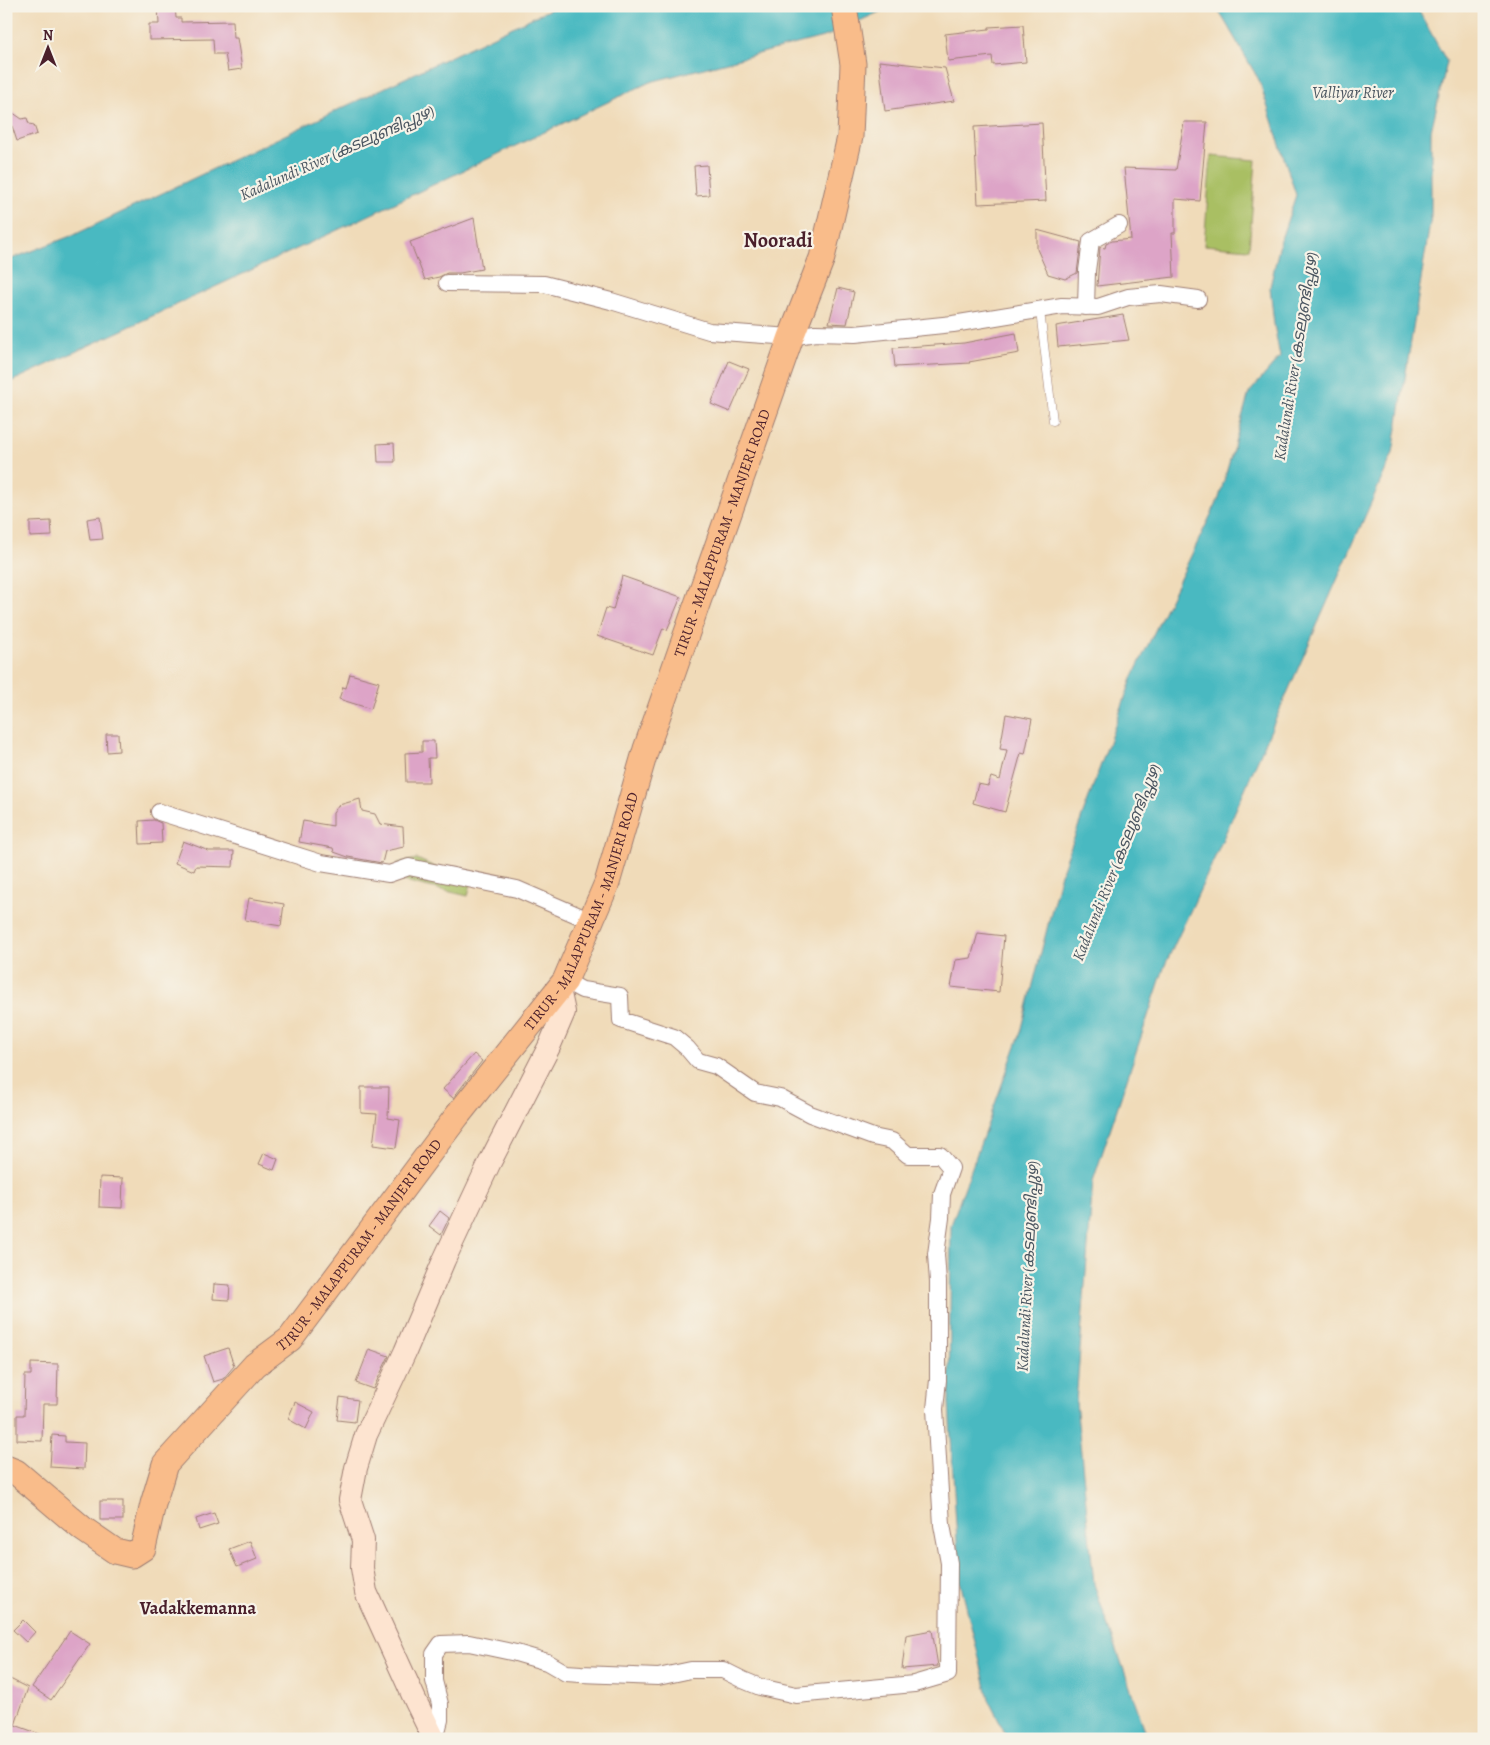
<svg xmlns="http://www.w3.org/2000/svg" width="1490" height="1745" viewBox="0 0 1490 1745" font-family="Alegreya,'Noto Sans Malayalam',serif">
<rect width="100%" height="100%" fill="#f7f3e8"/>
<filter id="ink" filterUnits="userSpaceOnUse"><feTurbulence type="fractalNoise" baseFrequency=".02" numOctaves="2"/><feDisplacementMap in="SourceGraphic" scale="10" xChannelSelector="R" yChannelSelector="G"/><feConvolveMatrix kernelMatrix="1 2 1 2 8 2 1 2 1" color-interpolation-filters="sRGB"/></filter>
<filter id="wash" filterUnits="userSpaceOnUse"><feTurbulence type="fractalNoise" baseFrequency=".0096" numOctaves="4" result="noise"/><feDisplacementMap in="SourceGraphic" scale="20" xChannelSelector="R" yChannelSelector="G"/><feGaussianBlur stdDeviation="1.12" result="paint"/><feColorMatrix in="noise" values="0 0 0 0 0 0 0 0 0 0 0 0 0 0 0 0 0 1.4 0 .05"/><feComposite in="paint" operator="in"/></filter>
<g filter="url(#wash)">
<rect width="100%" height="100%" fill="#f0dbb9"/>
<g fill="#a9bf64" stroke="#7a6f48">
<polygon points="1211,156 1256,160 1249,249 1204,245"/>
<polygon points="417,859 471,883 468,896 395,879 398,863"/>
</g>
<g fill="#4ab9c1" stroke="#4a6c76">
<polygon points="557,6 892,6 827,36 650,82 359,220 6,384 6,261 76,234"/>
<polygon points="1216,6 1416,6 1447,62 1431,131 1431,217 1393,453 1207,875 1165,965 1093,1181 1076,1402 1094,1584 1148,1739 1008,1739 990,1703 959,1577 949,1403 951,1225 1021,1032 1060,877 1133,676 1219,498 1249,393 1280,357 1274,324 1270,287 1281,239 1296,195 1259,80"/>
</g>
<g id="blocks">
<g fill="#dda4c7">
<polygon points="158,6 175,6 176,18 181,18 181,22 233,21 234,38 237,38 242,69 228,71 225,54 214,54 213,39 149,40 149,24 159,24"/>
<polygon points="1023,25 1026,62 993,65 992,56 948,61 945,34 989,29 989,27"/>
<polygon points="879,61 945,68 954,101 885,111"/>
<polygon points="6,108 22,119 27,118 29,124 34,125 37,134 17,141"/>
<polygon points="1184,122 1207,122 1200,201 1175,199 1175,233 1172,233 1174,277 1097,286 1100,247 1105,248 1106,244 1112,241 1131,239 1124,168 1176,170"/>
<polygon points="1042,123 1046,201 978,204 974,127"/>
<polygon points="707,165 709,195 696,196 694,166"/>
<polygon points="474,218 482,269 460,273 447,273 439,277 425,280 410,242"/>
<polygon points="1037,230 1081,242 1077,273 1065,279 1048,274 1037,249"/>
<polygon points="838,288 854,292 847,324 829,323"/>
<polygon points="1123,315 1129,340 1058,347 1056,326"/>
<polygon points="1016,333 1019,353 969,362 970,363 895,367 893,348 964,343"/>
<polygon points="729,361 749,369 730,412 711,404"/>
<polygon points="394,443 395,462 378,462 377,444"/>
<polygon points="100,517 103,539 90,540 87,519"/>
<polygon points="51,521 52,536 30,537 30,522"/>
<polygon points="622,576 681,597 667,630 663,628 653,655 597,636 606,608 613,610"/>
<polygon points="350,674 379,682 371,709 339,699 343,687 346,688"/>
<polygon points="1006,714 1032,719 1025,754 1021,753 1005,812 973,803 978,784 988,786 991,777 1000,780 1007,750 1000,749"/>
<polygon points="106,734 118,734 119,751 107,752"/>
<polygon points="422,741 434,741 435,758 428,758 429,782 406,782 405,753 422,752"/>
<polygon points="360,799 362,811 375,814 380,824 403,827 404,847 385,851 382,863 348,857 334,852 333,848 299,842 303,821 333,826 333,813 339,805"/>
<polygon points="154,820 161,823 162,843 140,844 139,821"/>
<polygon points="183,841 209,851 234,851 233,867 196,866 194,871 175,863"/>
<polygon points="249,898 284,904 281,926 245,920"/>
<polygon points="978,933 1004,936 999,992 951,987 956,960 971,958"/>
<polygon points="474,1054 482,1061 453,1098 443,1089"/>
<polygon points="361,1087 389,1087 388,1118 400,1120 396,1148 373,1145 377,1114 361,1113"/>
<polygon points="264,1153 278,1159 274,1170 259,1164"/>
<polygon points="100,1177 123,1178 122,1208 99,1207"/>
<polygon points="440,1211 449,1218 441,1235 429,1226"/>
<polygon points="214,1284 230,1285 229,1300 213,1299"/>
<polygon points="228,1348 234,1366 223,1379 213,1382 204,1356"/>
<polygon points="369,1349 389,1356 373,1389 356,1383"/>
<polygon points="31,1363 58,1364 57,1404 43,1404 42,1441 17,1440 17,1415 24,1415 25,1375 31,1375"/>
<polygon points="340,1397 358,1400 355,1422 337,1420"/>
<polygon points="295,1402 314,1412 306,1429 288,1419"/>
<polygon points="52,1435 65,1436 65,1442 85,1443 84,1469 50,1467"/>
<rect x="100" y="1501" width="23" height="19"/>
<polygon points="214,1513 218,1524 199,1530 196,1519"/>
<polygon points="250,1541 257,1559 237,1567 229,1549"/>
<polygon points="23,1620 35,1632 26,1642 13,1630"/>
<polygon points="932,1630 938,1666 902,1669 906,1635"/>
<polygon points="70,1631 90,1644 51,1700 32,1687"/>
<polygon points="6,1677 28,1688 15,1725 48,1737 48,1739 6,1739"/>
</g>
</g>
</g>
<g filter="url(#ink)">
<use href="#blocks" fill-opacity="0" stroke="#9d7d72" stroke-width="1"/>
<g fill="none" stroke-linecap="round" stroke-linejoin="round">
<g stroke="#9d7d72" stroke-width="9">
<polyline id="service" points="1040,311 1053,421"/>
</g>
<g stroke="#9d7d72" stroke-width="18">
<g id="minor">
<polyline points="447,283 544,284 611,301 709,331 791,337 815,333 855,334 953,324 1062,306 1098,307 1128,297 1161,294 1198,299"/>
<polyline points="1086,307 1087,271 1091,241 1119,225"/>
<polyline points="159,812 321,863 389,874 409,867 517,889 591,921"/>
<polyline points="435,1739 440,1720 440,1704 434,1681 434,1654 441,1644 469,1643 516,1653 547,1662 566,1673 581,1674 658,1677 691,1670 723,1670 743,1680 760,1687 796,1695 914,1684 948,1674 949,1563 942,1525 935,1409 938,1380 938,1282 936,1254 941,1218 942,1194 951,1168 940,1155 908,1155 892,1141 873,1137 810,1114 780,1098 755,1093 716,1066 698,1061 687,1048 674,1037 621,1020 620,996 582,990 565,981"/>
</g>
</g>
<g stroke="#9d7d72" stroke-width="24">
<polyline id="secondary" points="434,1739 416,1702 366,1592 362,1568 363,1540 350,1500 356,1468 366,1435 405,1352 444,1260 490,1162 549,1047 564,1012 559,989"/>
</g>
<g stroke="#9d7d72" stroke-width="27">
<g id="primary">
<path id="s1" d="M6 1468 16 1472 83 1529 115 1551 132 1555 143 1548 153 1504 165 1464 255 1365 290 1339 457 1116 565 981 607 883 646 749 791 337 822 258 850 137 853 64 844 6"/>
</g>
</g>
<use href="#service" stroke="#fff" stroke-width="8"/>
<use href="#minor" stroke="#fff" stroke-width="16"/>
<use href="#secondary" stroke="#fde4d0" stroke-width="22"/>
<use href="#primary" stroke="#f9bc8a" stroke-width="25"/>
</g>
</g>
<g text-anchor="middle" stroke-width="4.5" stroke-linejoin="round" paint-order="stroke">
<g font-size="15" fill="#4a1f2b" stroke="#f7f3e8">
<text dy="5" stroke="none"><textPath href="#s1" startOffset="1359">TIRUR - MALAPPURAM - MANJERI ROAD</textPath></text>
<text dy="5" stroke="none"><textPath href="#s1" startOffset="954">TIRUR - MALAPPURAM - MANJERI ROAD</textPath></text>
<text dy="5" stroke="none"><textPath href="#s1" startOffset="549">TIRUR - MALAPPURAM - MANJERI ROAD</textPath></text>
</g>
<g font-size="16" font-style="italic" fill="#4a5560" stroke="#f7f3e8">
<text x="1353" y="98">Valliyar River</text>
<text transform="translate(337 152) rotate(-24)" y="6">Kadalundi River (കടലുണ്ടിപ്പുഴ)</text>
<text transform="translate(1295 356) rotate(-81)" y="6">Kadalundi River (കടലുണ്ടിപ്പുഴ)</text>
<text transform="translate(1116 862) rotate(-68)" y="6">Kadalundi River (കടലുണ്ടിപ്പുഴ)</text>
<text transform="translate(1027 1266) rotate(-87)" y="6">Kadalundi River (കടലുണ്ടിപ്പുഴ)</text>
</g>
<g font-size="18" font-weight="bold" fill="#4a1f2b" stroke="#f7f3e8">
<text x="198" y="1614">Vadakkemanna</text>
</g>
<g font-size="20" font-weight="bold" fill="#4a1f2b" stroke="#f7f3e8">
<text x="778" y="247">Nooradi</text>
</g>
</g>
<rect width="1490" height="1745" fill="none" stroke="#f7f3e8" stroke-width="25"/>
<g transform="translate(48 48)" stroke="#f7f3e8" stroke-width="4" paint-order="stroke">
<path d="M0-4L9 19L0 12L-9 19Z" fill="#4a1f2b"/>
<text y="-8" font-size="14" font-weight="bold" text-anchor="middle" fill="#4a1f2b">N</text>
</g>
</svg>
